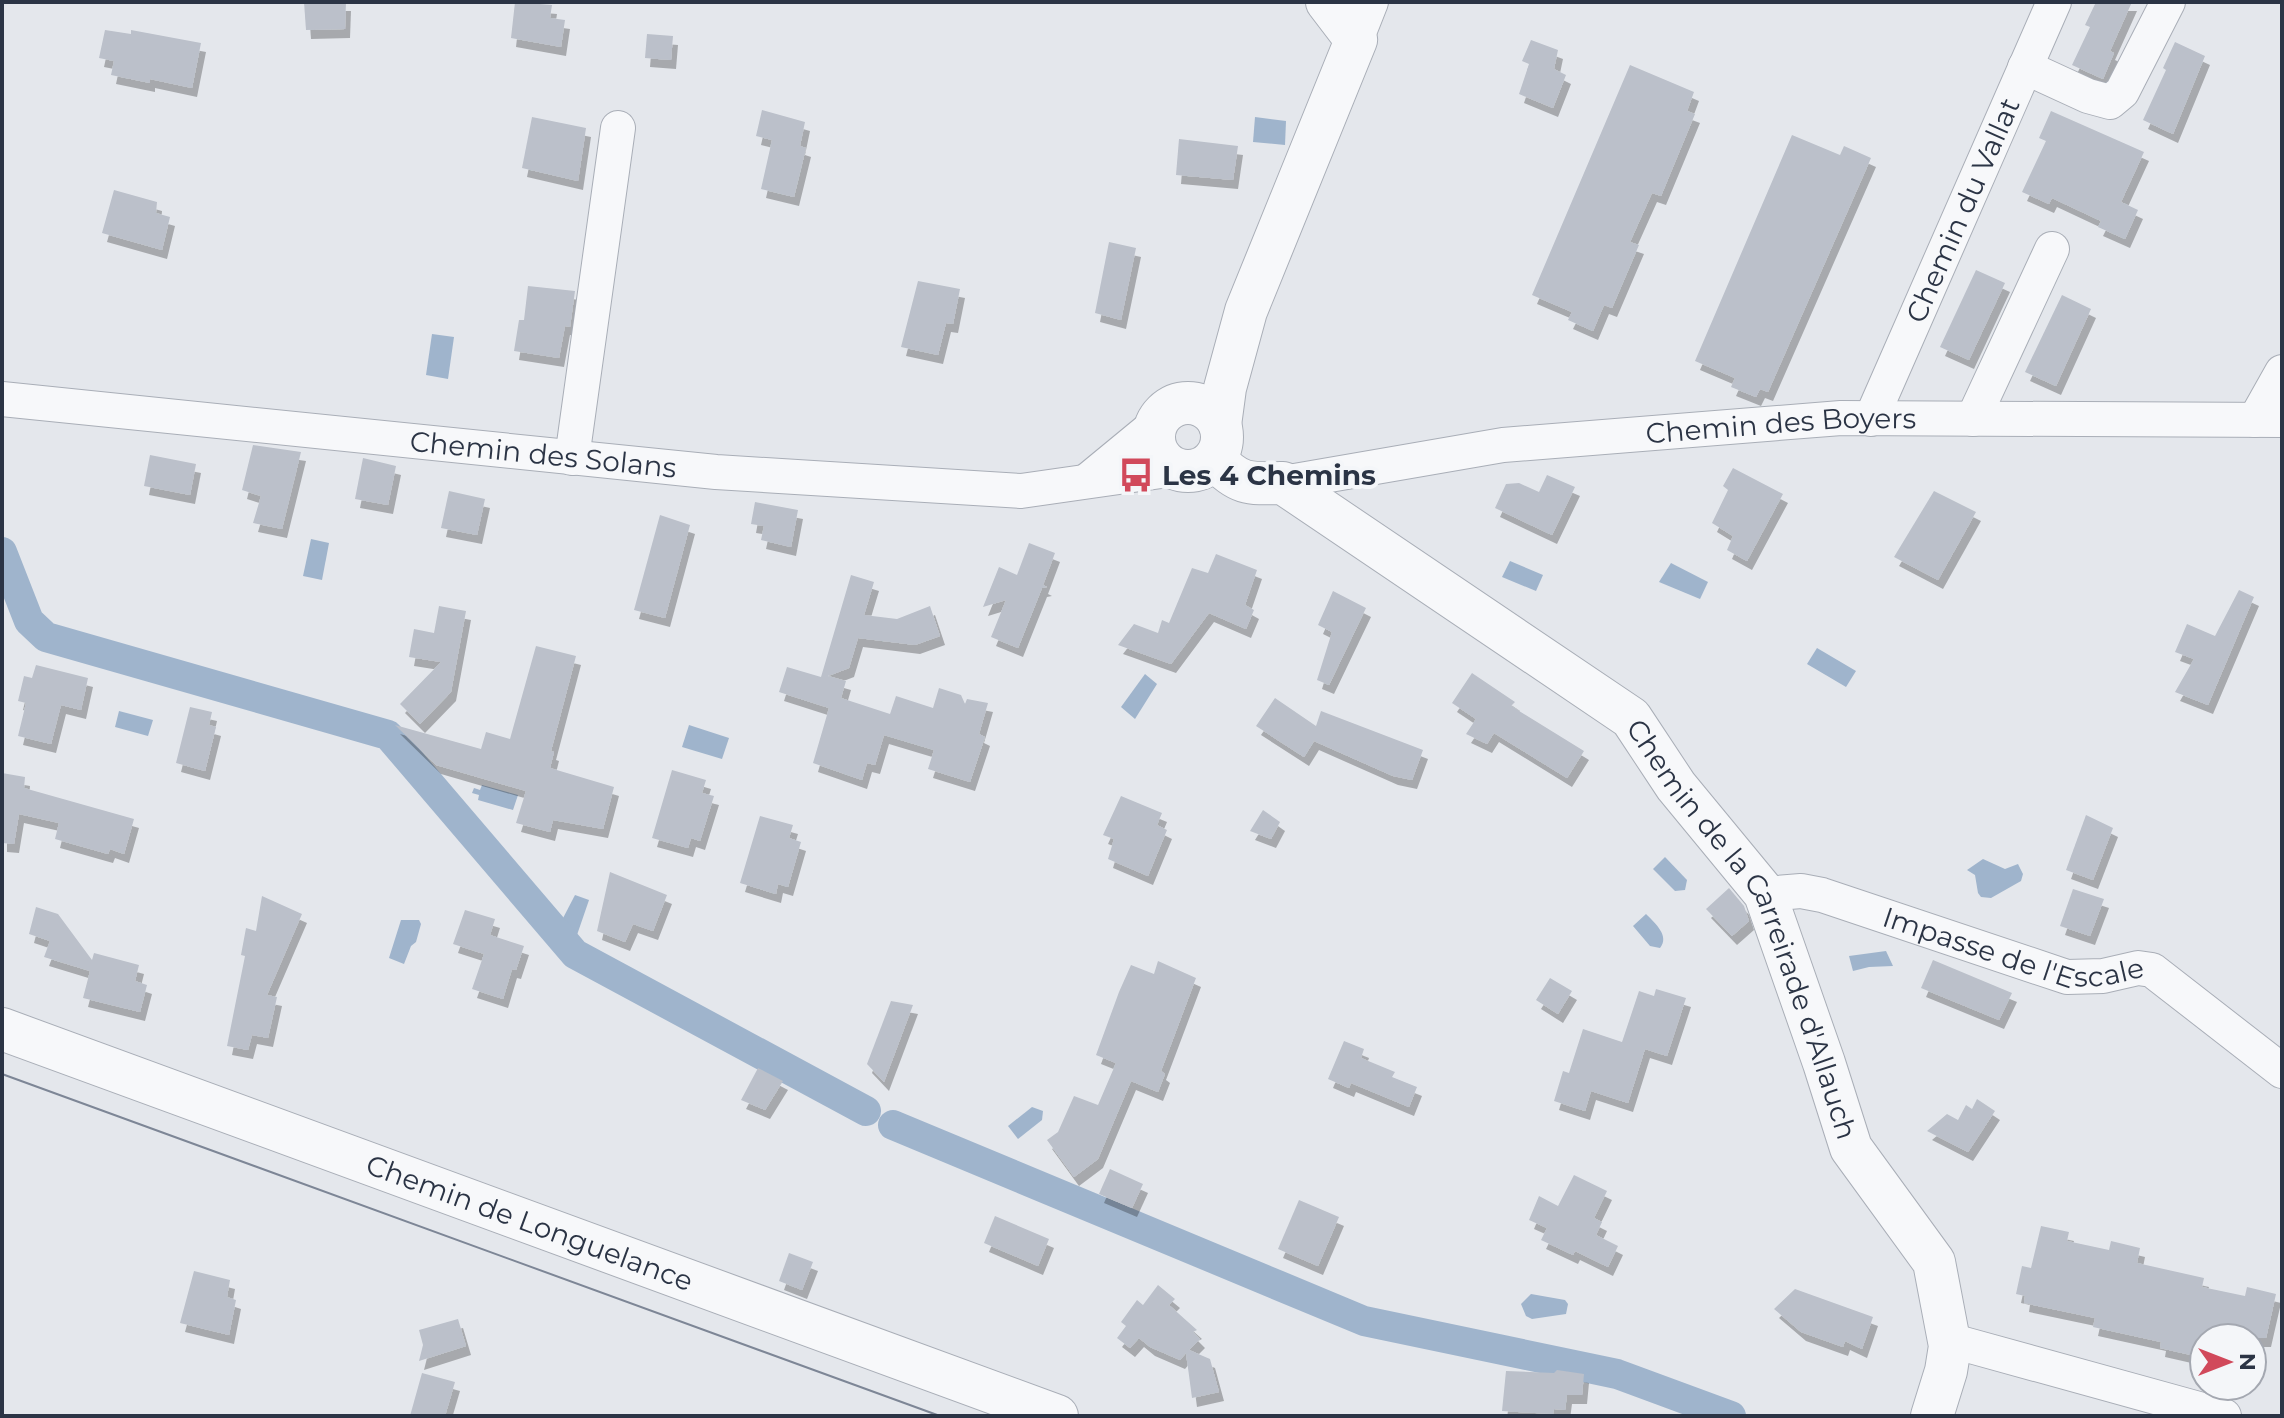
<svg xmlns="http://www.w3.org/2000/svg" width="2284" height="1418" viewBox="0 0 2284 1418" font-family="Montserrat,sans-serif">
<defs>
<filter id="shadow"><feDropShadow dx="5" dy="9" stdDeviation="0" flood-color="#0004"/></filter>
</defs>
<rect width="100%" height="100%" fill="#e4e7ec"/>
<g fill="#9fb4cc">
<polygon points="1255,117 1286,121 1285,145 1253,142"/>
<polygon points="432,334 454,337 448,379 426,375"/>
<polygon points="311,539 329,543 322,580 303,576"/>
<polygon points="1510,561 1543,575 1536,591 1502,577"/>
<polygon points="1671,563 1708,582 1700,599 1659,582"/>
<polygon points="1817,648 1856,671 1846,687 1807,664"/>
<polygon points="1145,674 1157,684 1135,719 1121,707"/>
<polygon points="119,711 153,720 148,736 115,727"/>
<polygon points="689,725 729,738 722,759 682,747"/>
<polygon points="482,785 518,795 513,810 478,800 479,795 472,793 474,788 480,790"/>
<polygon points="1665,857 1687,880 1685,890 1675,891 1653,869"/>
<polygon points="1983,859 2005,869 2018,864 2023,874 2021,881 1991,898 1981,897 1978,893 1975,875 1967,870"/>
<polygon points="575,895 589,900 577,935 561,922"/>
<path d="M1646 914C1655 923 1670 936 1660 948L1650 946 1633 926Z"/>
<polygon points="401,920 419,920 421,924 416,942 411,946 404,964 389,958"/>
<polygon points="1886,951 1893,966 1869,967 1853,971 1849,956"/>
<polygon points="1032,1107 1043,1111 1042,1120 1018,1139 1008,1126"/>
<polygon points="1531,1294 1565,1300 1568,1304 1566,1314 1532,1319 1526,1316 1521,1304"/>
</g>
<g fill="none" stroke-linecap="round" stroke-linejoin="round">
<g stroke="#9fb4cc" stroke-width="30">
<polyline points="2,552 29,621 46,637 388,735 575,954 866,1111"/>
<polyline points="893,1125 1364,1321 1617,1374 1731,1416"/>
</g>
</g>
<g fill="#bbc0ca" filter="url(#shadow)">
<polygon points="304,2 346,2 345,29 306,30"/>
<polygon points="515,2 552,5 550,18 565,20 561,47 511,38"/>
<polygon points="2096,2 2132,2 2110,51 2114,53 2103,79 2072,65 2090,27 2085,25"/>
<polygon points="105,30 131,34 131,30 201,43 192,88 150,79 150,83 111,75 114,61 99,58"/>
<polygon points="647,34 673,36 671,60 645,58"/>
<polygon points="1531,40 1558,50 1554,69 1566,75 1553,108 1519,94 1529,64 1522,61"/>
<polygon points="2175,42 2205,56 2173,134 2143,120 2166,70 2163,68"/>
<polygon points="1630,65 1694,92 1687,111 1695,114 1661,196 1652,193 1630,242 1639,245 1612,308 1604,305 1593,331 1568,320 1572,312 1532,295"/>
<polygon points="762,110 805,122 800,146 806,148 794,197 761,189 772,140 756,136"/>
<polygon points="2051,111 2144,152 2121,202 2138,210 2125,239 2098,227 2101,221 2052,198 2049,204 2022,192 2046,141 2039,138"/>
<polygon points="532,117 586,128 578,181 522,168"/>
<polygon points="1792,135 1840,155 1844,146 1871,158 1768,392 1760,389 1756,397 1731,387 1735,378 1695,361"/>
<polygon points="1179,139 1238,146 1233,180 1176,175"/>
<polygon points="114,190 157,202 156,213 170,217 162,250 102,233"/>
<polygon points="1109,242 1136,248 1121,320 1095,313"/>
<polygon points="1976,270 2005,283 1969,360 1940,347"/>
<polygon points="918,281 960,289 953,324 946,323 938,355 901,347"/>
<polygon points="528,286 575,291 570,327 565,326 559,358 514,351 519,320 524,320"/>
<polygon points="2062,295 2091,309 2056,386 2025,372"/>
<polygon points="253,445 301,452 282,529 253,523 261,496 242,490"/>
<polygon points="150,455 196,464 190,495 144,486"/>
<polygon points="363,458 396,466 388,505 355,499"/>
<polygon points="1733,468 1783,494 1747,561 1727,550 1733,536 1712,523 1728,490 1723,486"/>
<polygon points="1547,475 1575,487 1552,535 1495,508 1506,484 1519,483 1539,492"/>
<polygon points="449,491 485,499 477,535 441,528"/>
<polygon points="1934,491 1976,512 1938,580 1894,557"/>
<polygon points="755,502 798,510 791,547 761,540 764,526 751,524"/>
<polygon points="660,515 690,525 665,618 634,610"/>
<polygon points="1029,543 1055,553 1043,585 1047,587 1042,588 1018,648 991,637 1006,600 983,607 999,567 1017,575"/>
<polygon points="1216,554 1257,570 1245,605 1254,610 1246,629 1209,613 1171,664 1118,645 1134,624 1158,633 1162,620 1169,623 1192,568 1208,573"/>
<polygon points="851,575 874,582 864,615 897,619 930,606 940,636 915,645 858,638 849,668 828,676 846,681 841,698 890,714 896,696 933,708 939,688 961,695 965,704 967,699 988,703 979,734 985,737 970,782 928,769 934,750 884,735 875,765 867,763 862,780 813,763 829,708 779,692 787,667 821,677"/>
<polygon points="2239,590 2254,597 2208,705 2175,692 2194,659 2175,652 2187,624 2215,636"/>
<polygon points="1333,591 1366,608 1329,685 1317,680 1332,632 1318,625"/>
<polygon points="439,606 466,611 451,692 420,724 400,704 441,662 409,657 414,629 434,633"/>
<polygon points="536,646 576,656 551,751 554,752 550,768 614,787 603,829 553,820 550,832 516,823 526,791 436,765 395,725 481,749 486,732 510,739"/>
<polygon points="36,665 88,678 81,710 61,705 51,744 18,736 26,703 18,701 24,676 32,678"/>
<polygon points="1472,673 1515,702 1511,706 1584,751 1567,778 1494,733 1487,744 1466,734 1476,719 1452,703"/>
<polygon points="1275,698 1316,726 1321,711 1423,750 1412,780 1393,776 1314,741 1304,757 1256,726"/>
<polygon points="190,707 212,712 209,725 216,727 205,771 176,763"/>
<polygon points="672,770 706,780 702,793 714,796 700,841 691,838 688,848 652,838"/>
<polygon points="2,773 25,777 24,788 134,819 124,854 110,849 108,854 55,839 59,823 19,814 14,844 2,843"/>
<polygon points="1121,796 1162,813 1157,825 1167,830 1148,876 1108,859 1114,839 1103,835"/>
<polygon points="1263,810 1280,822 1271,839 1250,831"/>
<polygon points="2086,815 2113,828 2093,880 2066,870"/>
<polygon points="760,816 793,825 789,838 801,842 788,887 778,884 776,894 740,883"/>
<polygon points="610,872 667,895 653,931 633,924 625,942 597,931"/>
<polygon points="1729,888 1744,906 1749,921 1732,936 1706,909"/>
<polygon points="2073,889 2104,899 2090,936 2060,926"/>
<polygon points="262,896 302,914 267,995 277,997 268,1038 252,1035 248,1050 227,1046 245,956 241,955 246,928 256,931"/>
<polygon points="36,907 58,914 92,960 94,953 139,965 135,981 147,985 140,1012 83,998 90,971 44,957 50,941 29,934"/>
<polygon points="465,910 495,919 490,935 524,946 516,970 512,969 503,999 472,989 484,954 453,944"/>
<polygon points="1933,960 2012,993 1999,1020 1921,988"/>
<polygon points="1158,961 1196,978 1161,1071 1165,1074 1158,1092 1131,1081 1098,1159 1074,1177 1047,1140 1058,1132 1074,1096 1098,1105 1116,1063 1096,1055 1119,992 1131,965 1154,974"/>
<polygon points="1550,978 1572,991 1558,1014 1536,1000"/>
<polygon points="1656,989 1686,998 1667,1056 1645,1049 1628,1103 1591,1091 1585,1111 1554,1101 1563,1071 1569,1073 1583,1029 1622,1042 1639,991 1654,996"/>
<polygon points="891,1001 913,1005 884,1082 867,1064"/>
<polygon points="1344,1041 1364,1049 1361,1058 1395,1072 1392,1077 1417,1087 1409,1107 1351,1083 1349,1088 1328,1079"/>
<polygon points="758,1068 783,1081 765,1110 741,1100"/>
<polygon points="1977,1099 1995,1111 1968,1152 1927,1131 1947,1114 1958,1120 1966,1105 1972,1109"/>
<polygon points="1110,1169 1143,1184 1132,1208 1099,1194"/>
<polygon points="1574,1175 1607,1191 1594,1218 1602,1222 1596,1235 1618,1246 1608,1267 1575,1251 1573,1255 1541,1240 1547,1228 1529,1220 1539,1196 1558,1206"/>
<polygon points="1299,1200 1339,1217 1318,1266 1278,1249"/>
<polygon points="995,1216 1049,1239 1038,1266 984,1243"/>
<polygon points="2041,1226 2069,1232 2067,1241 2109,1250 2111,1241 2140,1248 2137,1263 2204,1278 2202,1287 2245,1296 2247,1287 2276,1294 2266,1338 2204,1338 2204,1358 2160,1348 2161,1342 2093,1327 2095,1318 2024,1303 2025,1296 2016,1294 2022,1266 2031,1268"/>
<polygon points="789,1253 813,1262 802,1290 779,1281"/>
<polygon points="194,1271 230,1280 227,1297 236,1300 229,1335 180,1323"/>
<polygon points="1158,1285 1175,1299 1169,1305 1197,1330 1193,1332 1200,1339 1189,1350 1210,1359 1219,1392 1192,1398 1186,1353 1180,1360 1150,1347 1139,1338 1130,1348 1117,1338 1126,1326 1121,1322 1137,1300 1143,1305"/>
<polygon points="1795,1289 1873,1317 1862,1349 1845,1341 1843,1347 1801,1332 1774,1309"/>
<polygon points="458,1319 466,1346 419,1361 423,1345 419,1330"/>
<polygon points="1557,1370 1584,1374 1582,1395 1567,1395 1565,1410 1554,1409 1553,1414 1502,1411 1506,1371 1554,1373"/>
<polygon points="422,1373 455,1382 445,1416 410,1416"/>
</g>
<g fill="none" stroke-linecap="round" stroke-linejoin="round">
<g stroke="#a9aeb7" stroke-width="36">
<g id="minor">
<polyline points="1356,40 1371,2"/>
<polyline points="2025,67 2088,96 2110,102 2122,92 2168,2"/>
<path id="s1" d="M2 399 716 472 1021 491 1175 469"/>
<path id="s2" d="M1871 419 2054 2"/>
<polyline points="1973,419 2052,249"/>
<polyline points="2255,420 2282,372"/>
<polyline points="572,458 618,128"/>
<polyline points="1088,480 1156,424"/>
<path id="s3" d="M1283 483 1503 445 1841 418 2282 420"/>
<path id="s4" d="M1765 894 1801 891 1822 895 2067 977 2103 976 2138 968 2152 970 2282 1071"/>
<polyline points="1949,1340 2224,1416"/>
</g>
</g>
<g stroke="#a9aeb7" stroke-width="44">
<g id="tertiary">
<circle cx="1188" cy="437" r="34"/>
<polyline points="1220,425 1225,388 1246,311 1356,40 1327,2"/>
<path id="s5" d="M1215 459C1238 485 1249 484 1283 483L1631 718 1676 786 1765 894 1824 1063 1851 1148 1934 1262 1950 1346 1946 1371 1932 1416"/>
<path id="s6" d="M2 1029 1057 1416"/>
</g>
</g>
<use href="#minor" stroke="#f7f8fa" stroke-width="34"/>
<use href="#tertiary" stroke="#f7f8fa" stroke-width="42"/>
<polyline stroke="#7d8696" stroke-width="2" points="2,1074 940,1416"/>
</g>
<defs>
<g id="bus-bare" transform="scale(2.76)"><path d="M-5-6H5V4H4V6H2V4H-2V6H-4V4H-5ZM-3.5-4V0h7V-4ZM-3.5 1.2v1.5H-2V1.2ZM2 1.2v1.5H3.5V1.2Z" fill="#d1495b" stroke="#f4f6f9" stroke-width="2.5" paint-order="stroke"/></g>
</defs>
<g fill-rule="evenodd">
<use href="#bus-bare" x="1136" y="475"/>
</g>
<g text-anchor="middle" stroke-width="8" stroke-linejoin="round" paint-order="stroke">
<g font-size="28" fill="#2b3445" stroke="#f4f6f9">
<text dy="10" stroke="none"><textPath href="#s2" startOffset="228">Chemin du Vallat</textPath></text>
<text dy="10" stroke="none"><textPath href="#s3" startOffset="502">Chemin des Boyers</textPath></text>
<text dy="10" stroke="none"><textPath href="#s1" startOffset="544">Chemin des Solans</textPath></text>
<text dy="10" stroke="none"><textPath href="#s5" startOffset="738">Chemin de la Carreirade d'Allauch</textPath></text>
<text dy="10" stroke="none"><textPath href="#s4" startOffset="258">Impasse de l'Escale</textPath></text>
<text dy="10" stroke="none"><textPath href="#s6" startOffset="562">Chemin de Longuelance</textPath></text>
</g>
<g font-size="28" font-weight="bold" fill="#2b3445" stroke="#f4f6f9" text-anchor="start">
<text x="1162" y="485">Les 4 Chemins</text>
</g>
</g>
<rect width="2284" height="1418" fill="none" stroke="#2b3445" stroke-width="8"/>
<g transform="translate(2228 1362) rotate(90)"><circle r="38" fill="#f4f6f9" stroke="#a4a8b1" stroke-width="2"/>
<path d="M0-6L14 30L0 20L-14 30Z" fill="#d1495b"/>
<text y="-12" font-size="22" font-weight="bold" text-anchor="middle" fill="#2b3445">N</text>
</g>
</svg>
